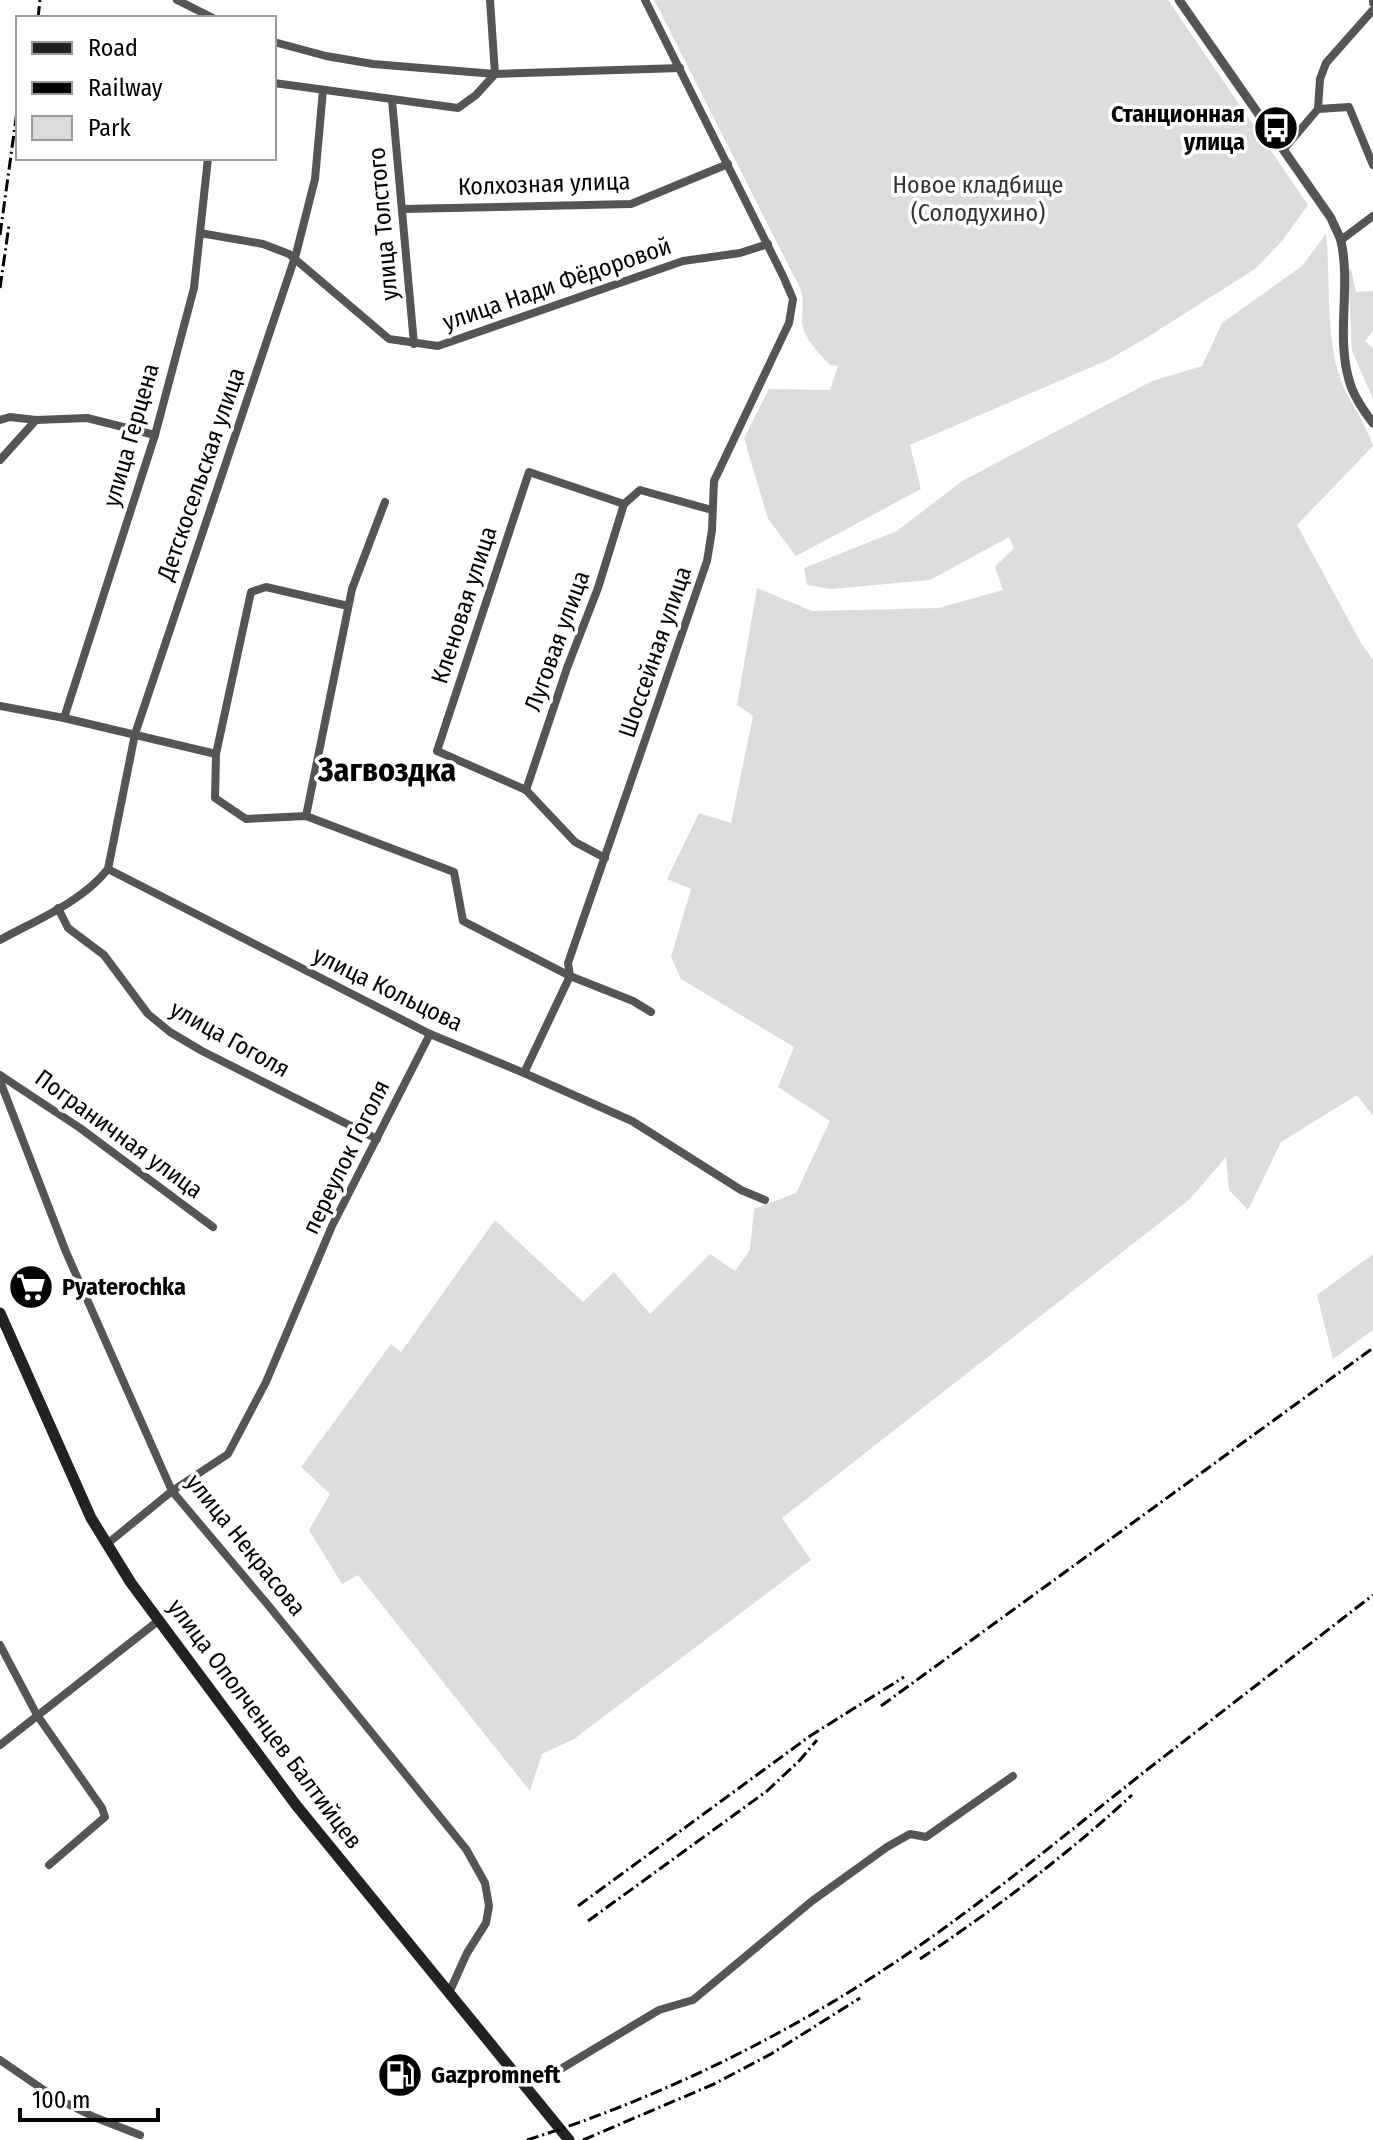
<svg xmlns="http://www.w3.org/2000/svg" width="1373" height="2140" viewBox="0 0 1373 2140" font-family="'Fira Sans Condensed',sans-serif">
<rect width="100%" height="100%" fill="#fff"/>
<g fill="#dcdcdc">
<path d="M654 0H1168L1308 205 1282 241 1255 269 1146 338 1108 360 910 445 921 489 796 556 768 519 744 438 769 389 830 390 838 366 830 365C820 354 803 338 802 322 802 310 804 302 801 290Z"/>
<path d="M1326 234C1331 281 1325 333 1340 378 1348 402 1366 422 1373 446L1297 525 1361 643 1373 660V1116L1357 1095 1281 1142 1248 1210 1229 1190 1226 1157 1189 1200 782 1518 811 1560 574 1739 542 1754 530 1791 358 1575 342 1584 309 1530 330 1494 301 1467 391 1344 401 1352 495 1220 583 1302 614 1272 650 1314 710 1254 735 1271 750 1250 754 1209 796 1193 830 1121 778 1087 794 1047 681 979 671 957 691 889 667 879 699 813 731 823 753 716 737 705 757 588 812 611 939 608 1003 590 995 567 1014 548 1009 537 930 580 831 589 807 585 804 568 897 531 962 481 1152 381 1202 366 1222 323 1302 266Z"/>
<polygon points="1348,269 1351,269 1356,292 1373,291 1373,331 1365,341 1373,348 1373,399 1352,351"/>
<polygon points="1373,1254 1373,1330 1333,1359 1317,1295"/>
</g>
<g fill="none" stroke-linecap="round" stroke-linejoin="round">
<g stroke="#555" stroke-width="8">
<polyline points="177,0 213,18"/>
<polyline points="1373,0 1373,3"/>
<polyline points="274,42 326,56 373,64 495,74 680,68"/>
<polyline points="274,83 458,108 476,95 495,74 490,0"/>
<polyline points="392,100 414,344"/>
<polyline points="1318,109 1349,107 1373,165"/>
<polyline points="1284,149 1318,109 1320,79 1326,63 1373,10"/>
<polyline points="403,209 631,204 728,164"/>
<polyline points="200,233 263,244 289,254 389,339 438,346 683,261 740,253 768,244"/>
<polyline points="1341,240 1373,216"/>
<polyline points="0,420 10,417 36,420 87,418 155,435"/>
<polyline points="0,460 36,420"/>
<polyline points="348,606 266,587 251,592 216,754 215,798 246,819 306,816 454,872 463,921 570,976 633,1001 651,1012"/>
<polyline points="0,706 64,718 216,754"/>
<polyline points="64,718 155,435 194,288 208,158"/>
<polyline points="526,790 567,668 598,588 624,504 640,490 712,510"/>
<polyline points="306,816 352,589 385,502"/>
<polyline points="605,858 575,842 526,790 437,751 529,472 624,504"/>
<polyline points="108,869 135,734 296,254 315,179 323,90"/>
<polyline points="58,908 68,928 104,955 148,1014 170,1032 202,1051 377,1139"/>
<path d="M0 940C36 920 82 902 108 869L430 1034 524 1073 632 1121 741 1190 765 1200"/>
<polyline points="524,1073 570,976 568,963 707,561 712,530 714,481 789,323 793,299 783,276 645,0"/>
<polyline points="0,1075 80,1128 213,1227"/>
<polyline points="0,1081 66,1252 172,1491 268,1605 466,1849 485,1883 489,1906 486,1923 467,1953 449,1993"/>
<polyline points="107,1544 172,1491 228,1454 266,1382 332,1226 430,1034"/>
<polyline points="0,1645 37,1715 102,1808 105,1817 49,1865"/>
<polyline points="0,1745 158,1621"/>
<polyline points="0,2060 54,2097 94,2117 140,2135"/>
<polyline points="519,2078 559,2070 659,2010 693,2000 812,1901 887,1847 910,1834 926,1837 1013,1776"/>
</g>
<path stroke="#555" stroke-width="9" d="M1179 0 1331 218C1334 226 1339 234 1341 241 1351 286 1336 335 1349 380 1353 396 1363 410 1373 423"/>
<polyline stroke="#222" stroke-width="11" points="0,1313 91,1518 131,1583 296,1805 569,2140"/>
<g stroke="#000" stroke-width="3" stroke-dasharray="12 4 2 4" stroke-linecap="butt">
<polyline points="38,18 40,0"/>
<polyline points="0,235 18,104"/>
<polyline points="0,288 9,225"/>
<polyline points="881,1706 1373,1348"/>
<polyline points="578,1906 810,1736 904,1677"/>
<polyline points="588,1921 767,1791 800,1760 817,1740"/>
<path d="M920 1959C995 1909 1067 1855 1132 1795"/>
<path d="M527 2140C651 2101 774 2042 882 1971 975 1910 1061 1838 1148 1769 1223 1711 1298 1653 1373 1595"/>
<polyline points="583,2140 714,2084 771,2054 860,1998"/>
</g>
</g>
<defs>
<g id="bus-disc" transform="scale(2.3)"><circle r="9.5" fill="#000" stroke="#fff"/><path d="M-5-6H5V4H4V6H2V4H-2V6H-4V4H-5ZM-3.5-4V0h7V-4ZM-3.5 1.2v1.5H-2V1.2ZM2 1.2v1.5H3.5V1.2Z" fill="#fff"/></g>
<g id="supermarket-disc" transform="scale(2.3)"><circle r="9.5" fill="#000" stroke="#fff"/><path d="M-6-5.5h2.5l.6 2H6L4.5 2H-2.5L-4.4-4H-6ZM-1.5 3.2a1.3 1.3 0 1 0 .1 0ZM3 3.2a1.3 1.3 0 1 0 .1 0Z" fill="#fff"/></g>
<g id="fuel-disc" transform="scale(2.3)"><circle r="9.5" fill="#000" stroke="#fff"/><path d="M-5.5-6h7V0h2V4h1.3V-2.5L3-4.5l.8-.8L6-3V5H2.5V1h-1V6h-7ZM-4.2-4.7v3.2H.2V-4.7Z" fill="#fff"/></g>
</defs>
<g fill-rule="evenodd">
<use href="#bus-disc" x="1276" y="128"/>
<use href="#supermarket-disc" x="31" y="1287"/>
<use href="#fuel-disc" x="400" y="2075"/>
</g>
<g text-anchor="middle" stroke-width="7" stroke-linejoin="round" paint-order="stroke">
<g font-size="24" font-weight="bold" fill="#000" stroke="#fff" text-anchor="start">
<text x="1245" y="122" text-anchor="end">Станционная<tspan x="1245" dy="28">улица</tspan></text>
<text x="62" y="1295">Pyaterochka</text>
<text x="431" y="2083">Gazpromneft</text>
</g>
<g font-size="24" fill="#000" stroke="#fff">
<text transform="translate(544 184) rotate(-2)" y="8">Колхозная улица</text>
<text transform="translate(383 224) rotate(-95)" y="8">улица Толстого</text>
<text transform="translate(557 284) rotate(-19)" y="8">улица Нади Фёдоровой</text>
<text transform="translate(131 435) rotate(-74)" y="8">улица Герцена</text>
<text transform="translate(201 474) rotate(-71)" y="8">Детскосельская улица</text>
<text transform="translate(464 605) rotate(-72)" y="8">Кленовая улица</text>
<text transform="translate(557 641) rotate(-70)" y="8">Луговая улица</text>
<text transform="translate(655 652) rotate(-71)" y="8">Шоссейная улица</text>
<text transform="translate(388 989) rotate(26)" y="8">улица Кольцова</text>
<text transform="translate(230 1039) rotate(29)" y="8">улица Гоголя</text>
<text transform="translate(119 1134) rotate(36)" y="8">Пограничная улица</text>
<text transform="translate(346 1157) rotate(-64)" y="8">переулок Гоголя</text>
<text transform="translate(246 1545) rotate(51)" y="8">улица Некрасова</text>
<text transform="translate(265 1724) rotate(53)" y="8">улица Ополченцев Балтийцев</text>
</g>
<g font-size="24" fill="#333" stroke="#fff">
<text x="978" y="193">Новое кладбище<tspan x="978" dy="28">(Солодухино)</tspan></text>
</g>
<g font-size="32" font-weight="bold" fill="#000" stroke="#fff">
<text x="387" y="781">Загвоздка</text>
</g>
</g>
<rect x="16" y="16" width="260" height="144" fill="#ffffff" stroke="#999999" stroke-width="2"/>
<rect x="32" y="42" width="40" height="12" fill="#222222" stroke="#999999" stroke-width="2"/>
<text x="88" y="56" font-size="24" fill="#000000">Road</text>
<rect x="32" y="82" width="40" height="12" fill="#000000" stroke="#999999" stroke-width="2"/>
<text x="88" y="96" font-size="24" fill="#000000">Railway</text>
<rect x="32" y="116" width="40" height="24" fill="#dcdcdc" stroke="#999999" stroke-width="2"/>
<text x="88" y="136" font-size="24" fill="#000000">Park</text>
<path d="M20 2108v12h138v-12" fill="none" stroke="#000000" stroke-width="4"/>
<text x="32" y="2108" font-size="24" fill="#000000" stroke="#ffffff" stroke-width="6" paint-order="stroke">100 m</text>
</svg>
